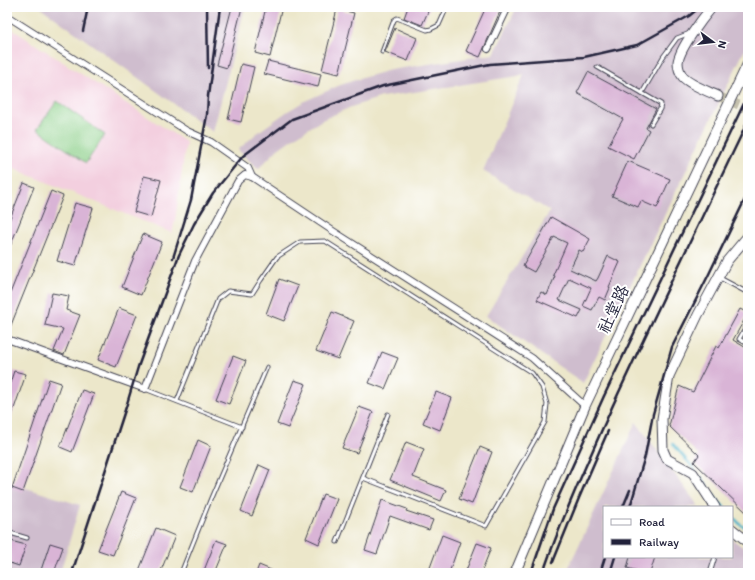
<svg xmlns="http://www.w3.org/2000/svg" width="755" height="580" viewBox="0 0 755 580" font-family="Itim,'LXGW WenKai TC',sans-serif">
<rect width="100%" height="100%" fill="#fff"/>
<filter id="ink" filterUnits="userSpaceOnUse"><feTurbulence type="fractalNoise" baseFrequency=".025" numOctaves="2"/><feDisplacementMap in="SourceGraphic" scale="8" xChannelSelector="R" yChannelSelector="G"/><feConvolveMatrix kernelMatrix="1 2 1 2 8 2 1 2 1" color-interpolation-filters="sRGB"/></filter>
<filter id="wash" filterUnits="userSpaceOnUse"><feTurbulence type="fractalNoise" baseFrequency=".012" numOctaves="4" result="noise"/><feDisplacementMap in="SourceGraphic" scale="16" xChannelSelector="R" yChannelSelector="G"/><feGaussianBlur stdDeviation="0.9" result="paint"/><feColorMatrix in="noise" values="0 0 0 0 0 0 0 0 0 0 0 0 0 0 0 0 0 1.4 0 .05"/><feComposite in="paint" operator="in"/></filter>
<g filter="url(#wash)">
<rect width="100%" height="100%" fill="#ece7ca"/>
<polygon fill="#f3cfdf" points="7,26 186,142 175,221 172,233 7,166"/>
<g fill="#cfbdce">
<polygon points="40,7 245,7 213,132"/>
<polygon points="517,7 748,7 748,43 583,383 486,316 550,211 483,171 524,75 382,97 351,107 322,120 292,139 278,149 258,169 238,150 257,133 288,111 305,101 338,86 355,80 390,70 494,54"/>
<polygon points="636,422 699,507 604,507 604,557 732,557 732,539 748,551 748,573 566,573"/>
<polygon points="7,482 80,505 60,573 7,573"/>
</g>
<polygon fill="#8bcf88" stroke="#567862" points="57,101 105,135 86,163 37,129"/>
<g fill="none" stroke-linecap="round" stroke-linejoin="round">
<g stroke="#4bb2ca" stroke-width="2.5">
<polyline points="673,444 695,470"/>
<polyline points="701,477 716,499 724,507"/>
<polyline points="732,516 741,525 748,529"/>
</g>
</g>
<g id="blocks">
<g fill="#d9b4d6">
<polygon points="232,7 242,7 227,68 217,65"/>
<polygon points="266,7 282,7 270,57 255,53"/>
<polygon points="408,7 430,7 422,25 404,18"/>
<polygon points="486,7 502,7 480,57 466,51"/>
<polygon points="337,9 354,13 339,74 322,70"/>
<polygon points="395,28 417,38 408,61 385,52"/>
<polygon points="268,61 321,74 318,87 264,74"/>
<polygon points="241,64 254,67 241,122 228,119"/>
<polygon points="588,72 656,109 646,128 649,130 634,159 608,146 623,119 577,93"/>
<polygon points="628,161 670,179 657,208 641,201 638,207 612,196"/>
<polygon points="144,176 161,180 151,217 134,212"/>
<polygon points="24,183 34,187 7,254 7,226"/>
<polygon points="51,191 63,196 7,335 7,301"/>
<polygon points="75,203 93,208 75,266 57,261"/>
<polygon points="551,217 590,239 583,252 579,250 570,269 596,281 598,278 608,256 620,262 609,287 610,288 605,300 599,297 592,310 583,306 591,288 569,278 559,300 582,310 578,318 537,300 541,292 547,295 555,276 553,275 567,243 554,237 534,272 523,266"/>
<polygon points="143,234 162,242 141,295 122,287"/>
<polygon points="279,279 298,286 284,321 266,314"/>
<polygon points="52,293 69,296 66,310 80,315 64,355 54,351 63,329 45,325"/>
<polygon points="119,308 137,315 116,367 98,360"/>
<polygon points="740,309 748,313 733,340 748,349 748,514 694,462 699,455 669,426 679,386 693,392 716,346 719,348"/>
<polygon points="332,312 354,321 338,359 316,351"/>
<polygon points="382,352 398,358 385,389 369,383"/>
<polygon points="233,356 246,361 229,404 216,399"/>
<polygon points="14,371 26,374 8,426 7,426 7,392"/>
<polygon points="49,379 61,383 23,492 12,488"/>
<polygon points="294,380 306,384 288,428 277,424"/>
<polygon points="82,390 94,394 72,452 60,447"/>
<polygon points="436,392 452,398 440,430 423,423"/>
<polygon points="359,407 373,412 357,453 342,448"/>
<polygon points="198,440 211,446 193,492 180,487"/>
<polygon points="406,442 424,449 413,477 446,490 441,501 390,480"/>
<polygon points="480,447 492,452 472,504 459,499"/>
<polygon points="259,465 270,470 252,516 241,511"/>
<polygon points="121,492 136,498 113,555 98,550"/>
<polygon points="323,494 337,499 319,544 306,538"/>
<polygon points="382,500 407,509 406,511 433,520 429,530 390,516 377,554 365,550"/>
<polygon points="156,528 175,536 160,573 138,573"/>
<polygon points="442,535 460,542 449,573 428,573"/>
<polygon points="7,540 26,545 19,566 7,562"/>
<polygon points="216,540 227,544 215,573 203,573"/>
<polygon points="50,543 63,547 54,573 40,573"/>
<polygon points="477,543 491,548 481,573 465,573"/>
<polygon points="630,557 655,557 650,573 645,573 627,568"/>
<polygon points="259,565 278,573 256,573"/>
</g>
</g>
</g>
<g filter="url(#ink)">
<use href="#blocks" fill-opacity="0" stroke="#404050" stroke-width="1"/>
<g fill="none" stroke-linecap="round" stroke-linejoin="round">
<polyline stroke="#c4c0ad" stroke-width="9" stroke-dasharray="9 4.5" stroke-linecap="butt" points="718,96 748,109"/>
<g stroke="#404050" stroke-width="5">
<g id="lane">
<polyline points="382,52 394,20 397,18 427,30 431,29 439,25 447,7"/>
<polyline points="597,67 642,93 663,57 677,38 690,33"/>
<polyline points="642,93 661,104 660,109 651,124"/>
<polyline points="720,278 748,293"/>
<polyline points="748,324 739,339 748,344"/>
<polyline points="145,389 242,427"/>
<polyline points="177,401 218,299 228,291 252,294 261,280 277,257 300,242 325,241 532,373 542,387 547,404 545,422 486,526 363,478"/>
<polyline points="7,532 27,538"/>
<polyline points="337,542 388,414"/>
<polyline points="181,573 211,498 267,367"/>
<polyline points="710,573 715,557"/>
</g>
</g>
<g stroke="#404050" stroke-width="8">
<g id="street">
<polyline points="7,16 187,131 211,142 248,168 252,177"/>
<polyline points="488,49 508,7"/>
<polyline points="7,339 145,389 195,261 238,181 245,175 252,177 333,231 532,358 585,406"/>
</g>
</g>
<g stroke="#404050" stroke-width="11">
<g id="secondary">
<path d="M712 7C702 19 680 48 678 62 678 67 680 73 683 77 690 85 708 91 718 96"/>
<polyline points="715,507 693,473 667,459 663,450 662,419 669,376 698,315 727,261 748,236"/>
<polyline points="732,529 748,542"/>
<polyline points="515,573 585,406 748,63"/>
</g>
</g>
<use href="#lane" stroke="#fff" stroke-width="3"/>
<use href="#street" stroke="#fff" stroke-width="6"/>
<use href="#secondary" stroke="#fff" stroke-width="9"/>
<g stroke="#22223b" stroke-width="2.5">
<polyline points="207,7 208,68"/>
<polyline points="83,31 88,7"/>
<polyline points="173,258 191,200 207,115 208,96 220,7"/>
<polyline points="623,507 630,490"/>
<polyline points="630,507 645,456 653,414 672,347 708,276 748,193"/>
<polyline points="553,562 579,498 608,431"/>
<polyline points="72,573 126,407 138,367 179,255 194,224 213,193 243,156 292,119 383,86 490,64 584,57 637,45 689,16 700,7"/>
<polyline points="531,573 553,509 604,396 748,95"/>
<path d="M543 573C563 515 588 461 613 405 657 310 703 215 748 121"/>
<polyline points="600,573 605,557"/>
<polyline points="610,573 615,557"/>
</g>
</g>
</g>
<g text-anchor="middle" stroke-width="4" stroke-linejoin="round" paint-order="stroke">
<g font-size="17" fill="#22223b" stroke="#fff">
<text transform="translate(613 309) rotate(-65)" y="6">社堂路</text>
</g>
</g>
<rect width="755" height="580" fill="none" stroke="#fff" stroke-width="24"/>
<rect x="603" y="506" width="130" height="52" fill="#ffffff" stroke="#a7a7b1"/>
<rect x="611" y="519" width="20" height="6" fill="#ffffff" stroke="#a7a7b1"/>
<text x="639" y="526" font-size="12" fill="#22223b">Road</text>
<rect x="611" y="539" width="20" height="6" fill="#22223b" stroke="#a7a7b1"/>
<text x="639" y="546" font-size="12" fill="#22223b">Railway</text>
<g transform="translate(713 42) rotate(105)" stroke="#ffffff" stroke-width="3" paint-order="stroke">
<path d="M0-3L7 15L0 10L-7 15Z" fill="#22223b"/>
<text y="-6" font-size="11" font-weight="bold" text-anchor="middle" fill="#22223b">N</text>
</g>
</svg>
